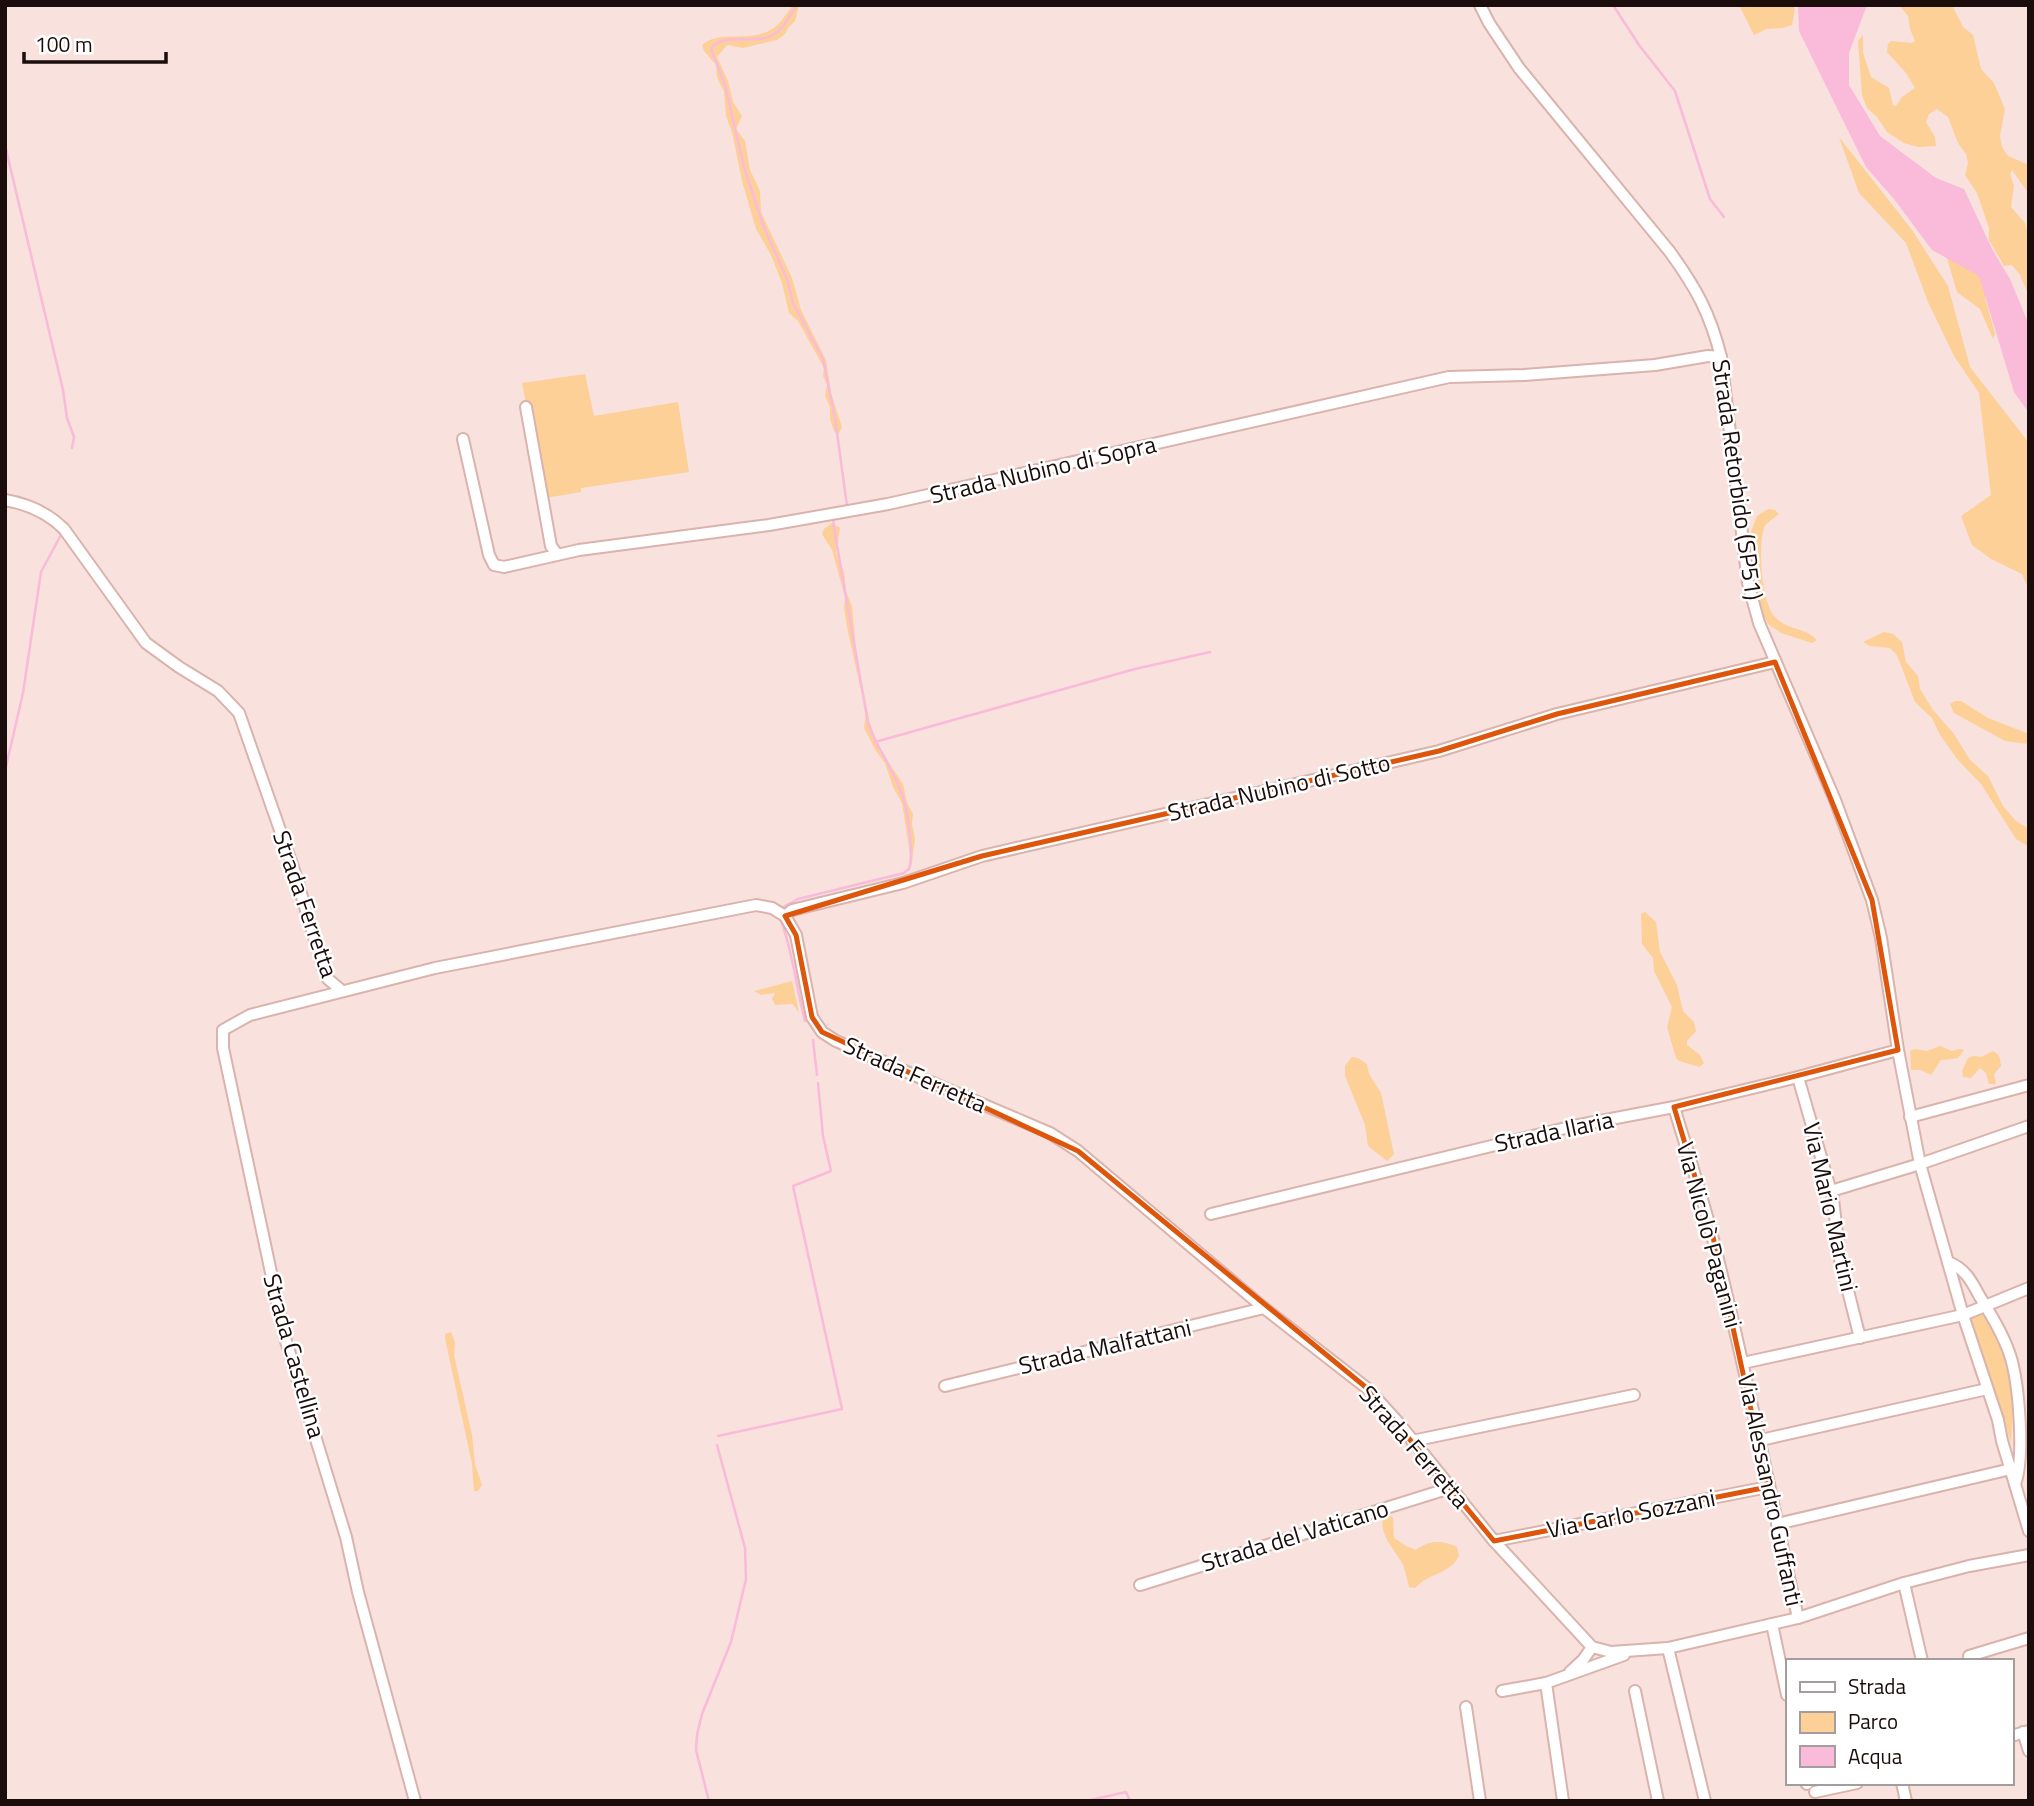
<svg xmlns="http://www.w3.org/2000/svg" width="2034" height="1806" viewBox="0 0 2034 1806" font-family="'Titillium Web',sans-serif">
<rect width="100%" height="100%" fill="#f9e1dd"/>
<g fill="#fdd098">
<path d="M793 5H799L795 21 788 28 785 34 777 40 743 48 727 45 717 57 728 81 733 102 742 116 736 129 745 141 750 170 760 191 761 212 792 278 801 310 826 360 831 393 842 427 838 435 834 431 830 419V407L825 396 827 385 823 376 824 368 798 321 789 313 782 283 771 255 756 229 742 181 732 132 726 116 724 92 717 77 716 65 704 51 702 45C721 28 751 45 775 27 782 22 787 12 793 5Z"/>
<polygon points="1739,5 1793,5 1795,10 1792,25 1783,28 1767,29 1754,35"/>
<polygon points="1899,5 1952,5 1963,27 1973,35 1981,69 1994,83 2005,109 2000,136 2002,147 2008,156 2029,165 2029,194 2012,170 2010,174 2014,186 2011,207 2025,223 2027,231 2029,296 2020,275 2012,265 2004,266 1989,240 1989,228 1977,193 1965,175 1968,163 1966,154 1958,143 1948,117 1937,109 1929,114 1926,122 1935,137 1936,146 1918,147 1904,143 1887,132 1877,117 1867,108 1862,95 1858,41 1863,35 1863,53 1871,77 1889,88 1893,105 1896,106 1902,97 1915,88 1906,73 1887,52 1888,44 1891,41 1912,43 1915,41 1910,29 1908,16"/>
<polygon points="1839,137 1912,230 1948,286 1970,367 2029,443 2029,590 2022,574 1991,559 1972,545 1961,516 1991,495 1979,393 1954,356 1928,302 1906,243 1859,193"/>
<polygon points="1968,248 1985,288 1985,298 1995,334 1993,339 1980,309 1957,292 1946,255"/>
<polygon points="585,374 594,416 678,402 689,472 581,488 581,492 545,498 522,383"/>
<path d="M1768 509 1775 510 1779 514C1775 518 1766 522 1764 528 1758 547 1761 602 1775 617 1786 630 1805 627 1817 640L1812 643 1781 633 1768 624 1763 614 1752 580 1754 556 1751 532 1757 516Z"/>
<polygon points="832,523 840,528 836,553 844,572 846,592 852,606 857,661 870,723 879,748 903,784 907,803 913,814 912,824 915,839 911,867 909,863 910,854 902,803 893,787 885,763 876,751 864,728 866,713 848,632 844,608 845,597 832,550 822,534 824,529"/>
<polygon points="1884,632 1893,634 1902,642 1906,662 1918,676 1920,689 1933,710 1954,734 1970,760 1988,776 2003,806 2016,821 2029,829 2029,847 2016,839 1981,784 1958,760 1940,735 1932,718 1915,702 1897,655 1890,648 1870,646 1863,642"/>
<polygon points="1955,701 1961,701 1988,718 2029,734 2029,744 2005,741 1954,713 1950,704"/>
<polygon points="1645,912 1656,922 1660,952 1677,985 1683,1011 1694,1022 1696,1031 1687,1041 1687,1045 1700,1055 1704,1063 1700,1067 1679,1061 1676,1058 1667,1027 1672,1007 1654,971 1653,958 1642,944 1641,914"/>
<polygon points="792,981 799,1013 793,1004 775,1005 772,999 775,993 761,995 754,991"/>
<path d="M1940 1046 1952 1051 1959 1049 1964 1050 1958 1058C1933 1063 1947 1053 1931 1075L1921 1070H1911L1910 1051 1915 1049 1927 1051Z"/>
<path d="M1993 1051C2000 1054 2000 1059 2001 1066L1994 1074 1996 1084H1989L1986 1073 1980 1068 1971 1078 1963 1077 1962 1071 1968 1058 1974 1056 1981 1057Z"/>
<polygon points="1352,1057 1358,1058 1367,1064 1369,1074 1381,1093 1394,1154 1387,1161 1368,1146 1365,1125 1345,1076 1345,1066"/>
<path d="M1981 1312C2011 1341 2015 1404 2011 1443L1971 1318Z"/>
<polygon points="451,1332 455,1342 454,1355 472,1435 475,1464 482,1485 478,1491 474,1491 472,1464 445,1338 445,1334"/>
<path d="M1384 1514 1393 1517 1394 1538 1406 1546 1416 1550C1429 1540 1442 1540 1457 1547L1459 1556C1449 1575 1430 1572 1415 1588L1409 1587C1407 1580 1406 1572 1403 1565 1395 1549 1377 1534 1384 1514Z"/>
</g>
<polygon fill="#fabada" points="1798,5 1867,5 1849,53 1849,85 1880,136 1936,178 1964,189 1992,249 2010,279 2029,325 2029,413 2014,392 1979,276 1932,250 1894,199 1866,167 1799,31"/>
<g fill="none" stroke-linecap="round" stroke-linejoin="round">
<g stroke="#fabada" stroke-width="2.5">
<path d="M797 5C789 16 784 29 773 35 755 45 720 32 711 49L725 85 744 167 763 225 787 279 793 303 823 359 835 418 847 506"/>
<polyline points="1613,5 1639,45 1675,91 1710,199 1724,217"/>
<polyline points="5,145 63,390 67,418 74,437 72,448"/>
<polyline points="875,742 1135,669 1210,652"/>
<polyline points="5,771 23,693 41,572 62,533"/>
<path d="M783 907 798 899 904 873 909 869 911 861C911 831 908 801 893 774 885 756 874 742 868 723L835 534 833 519 836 518"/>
<path d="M780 918C793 951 796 987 805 1021"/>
<polyline points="813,1040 817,1075"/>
<polyline points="718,1436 842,1409 793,1186 831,1171 823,1136 818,1083"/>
<polyline points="709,1801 696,1750 697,1735 702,1714 731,1642 746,1579 745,1548 717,1445"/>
<polyline points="1086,1801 1126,1792 1130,1801"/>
</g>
<g stroke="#d9b3ac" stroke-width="14">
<g id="minor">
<path d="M1480 5 1489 23 1519 68 1670 252C1696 288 1710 313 1721 357L1748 583 1759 623 1835 800 1872 900 1881 938 1898 1050 1920 1164 1963 1315 1998 1420 2002 1441 2029 1531"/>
<polyline points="526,407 551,546 557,554"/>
<polyline points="463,439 489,555 494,565 504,567 579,550 769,525 888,504 1449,377 1524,375 1655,365 1708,356 1721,357"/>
<path d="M5 500C28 504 48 513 64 529L146 643 179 667 218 691 239 713 294 870 323 967 328 979 341 990"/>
<polyline points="785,916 792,910 903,883 982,856 1439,751 1557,714 1775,662"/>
<polyline points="1798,1077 1833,1199 1840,1259 1860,1338"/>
<path d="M1674 1107C1687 1151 1702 1195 1713 1239 1745 1365 1770 1492 1798 1618"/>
<polyline points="1910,1117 2029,1085"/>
<polyline points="1831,1191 1920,1164 2029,1126"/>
<polyline points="1211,1214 1574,1126 1674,1107 1798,1077 1898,1050"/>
<path d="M1948 1262C1965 1268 1972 1282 1980 1297 1991 1315 2003 1334 2010 1355 2019 1383 2025 1457 2015 1484"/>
<polyline points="1743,1363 1963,1315 2029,1288"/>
<polyline points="945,1386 1264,1308"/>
<polyline points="1761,1440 1987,1389"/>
<polyline points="1412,1441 1634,1395"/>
<polyline points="1777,1524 2011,1469"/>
<polyline points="1494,1541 1768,1487"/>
<polyline points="1904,1583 1922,1661"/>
<polyline points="1140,1585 1450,1488"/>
<polyline points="1772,1624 1787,1695"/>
<polyline points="1668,1648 1705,1801"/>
<polyline points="1969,1656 2029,1638"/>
<polyline points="1570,1672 1583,1660 1592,1647"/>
<polyline points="1546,1683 1563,1801"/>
<polyline points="1502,1691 1546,1683 1624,1655"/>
<polyline points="1635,1691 1658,1801"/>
<polyline points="1466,1707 1480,1801"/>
<polyline points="2023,1732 2029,1751"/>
<polyline points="2011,1736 2029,1731"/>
<polyline points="1806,1783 1807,1784"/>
<polyline points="1902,1783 1906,1801"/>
<polyline points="1815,1792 1857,1783"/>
<polyline points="415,1801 358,1592 346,1537 285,1338 223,1048 223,1030 250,1015 435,968 756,905 772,908 785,916 796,935 812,1017 822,1032 836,1041 914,1075 1050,1133 1078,1151 1264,1308 1368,1389 1397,1421 1494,1541 1592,1647 1611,1652 1668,1648 1798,1618 1904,1583 1969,1566 2029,1555"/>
</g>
</g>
<use href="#minor" stroke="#fff" stroke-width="10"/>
</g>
<path fill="none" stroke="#de550c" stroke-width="5" stroke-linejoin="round" d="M1775 662 1872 900 1898 1050 1674 1107 1713 1237 1768 1487 1494 1541 1368 1389 1078 1151 822 1032 812 1017 796 935 785 916 982 856 1439 751 1557 714Z"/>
<g text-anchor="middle" stroke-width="5" stroke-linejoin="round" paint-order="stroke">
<g font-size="24" fill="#1a0d0b" stroke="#fff">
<text transform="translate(1043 470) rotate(-13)" y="8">Strada Nubino di Sopra</text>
<text transform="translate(1737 480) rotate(82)" y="8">Strada Retorbido (SP51)</text>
<text transform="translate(1279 788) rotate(-13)" y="8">Strada Nubino di Sotto</text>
<text transform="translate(305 904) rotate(71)" y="8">Strada Ferretta</text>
<text transform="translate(915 1075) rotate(24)" y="8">Strada Ferretta</text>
<text transform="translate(1554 1132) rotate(-12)" y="8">Strada Ilaria</text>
<text transform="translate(1830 1207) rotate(77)" y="8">Via Mario Martini</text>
<text transform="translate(1709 1235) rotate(75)" y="8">Via Nicolò Paganini</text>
<text transform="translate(1105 1347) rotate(-13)" y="8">Strada Malfattani</text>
<text transform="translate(294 1356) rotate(74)" y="8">Strada Castellina</text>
<text transform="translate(1414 1447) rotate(49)" y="8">Strada Ferretta</text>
<text transform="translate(1770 1490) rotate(78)" y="8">Via Alessandro Guffanti</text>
<text transform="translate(1631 1514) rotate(-11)" y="8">Via Carlo Sozzani</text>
<text transform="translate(1295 1536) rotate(-17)" y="8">Strada del Vaticano</text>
</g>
</g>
<rect width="2034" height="1806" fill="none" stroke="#1a0d0b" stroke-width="14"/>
<rect x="1786" y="1659" width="228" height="126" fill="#ffffff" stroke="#a39e9d" stroke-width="2"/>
<rect x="1800" y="1682" width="35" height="10" fill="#ffffff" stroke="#a39e9d" stroke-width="2"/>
<text x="1848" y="1694" font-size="21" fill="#1a0d0b">Strada</text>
<rect x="1800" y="1712" width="35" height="21" fill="#fdd098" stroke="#a39e9d" stroke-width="2"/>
<text x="1848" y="1729" font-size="21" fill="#1a0d0b">Parco</text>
<rect x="1800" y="1746" width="35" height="21" fill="#fabada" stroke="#a39e9d" stroke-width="2"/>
<text x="1848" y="1764" font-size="21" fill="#1a0d0b">Acqua</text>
<path d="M24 52v10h142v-10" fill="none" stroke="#1a0d0b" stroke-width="3.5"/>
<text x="35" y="52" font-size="21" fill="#1a0d0b" stroke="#ffffff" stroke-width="5" paint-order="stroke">100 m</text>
</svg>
